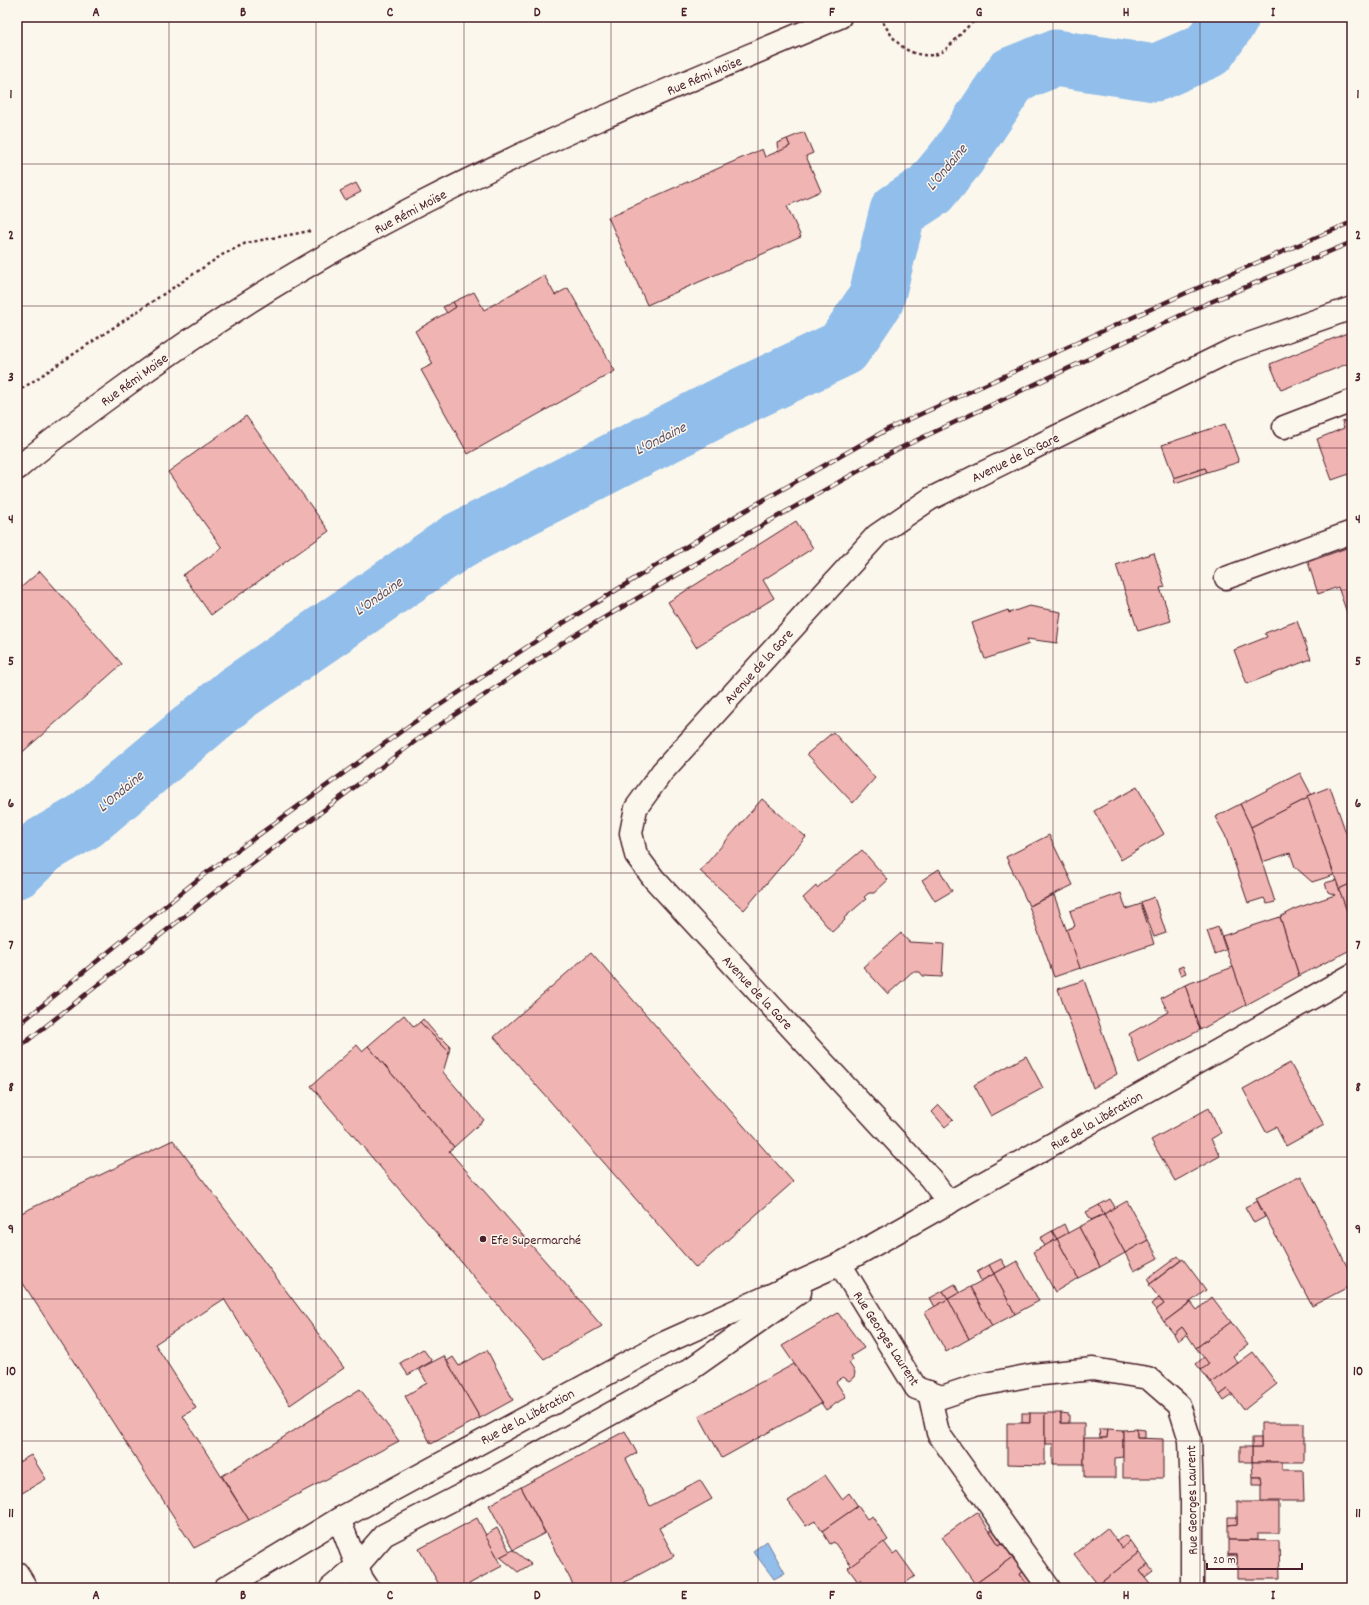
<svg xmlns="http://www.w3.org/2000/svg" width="1369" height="1605" viewBox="0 0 1369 1605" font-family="Dekko,sans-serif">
<rect width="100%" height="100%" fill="#fbf7ec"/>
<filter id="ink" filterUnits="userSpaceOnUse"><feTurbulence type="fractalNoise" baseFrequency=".025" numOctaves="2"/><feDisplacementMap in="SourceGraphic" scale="8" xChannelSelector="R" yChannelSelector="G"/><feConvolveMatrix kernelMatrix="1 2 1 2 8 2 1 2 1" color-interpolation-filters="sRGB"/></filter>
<g filter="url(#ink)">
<polygon fill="#91beeb" stroke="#757e9e" points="767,1541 785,1573 774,1579 753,1551"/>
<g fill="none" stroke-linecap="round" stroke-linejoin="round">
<polyline stroke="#91beeb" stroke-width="57" points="17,870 42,846 85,821 236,694 458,541 738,398 843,348 876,299 898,211 930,190 958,156 1012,75 1055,58 1155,73 1208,50 1231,17"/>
</g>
<g fill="#f0b4b2" stroke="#4a1f2b">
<polygon points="804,132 813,153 806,156 821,191 787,206 801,237 647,305 608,217 762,149 765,157 790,146 787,139"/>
<polygon points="787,139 790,146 778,152 777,143"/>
<polygon points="356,183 361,192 345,200 340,191"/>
<polygon points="544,275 555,295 568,288 615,371 468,454 421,370 433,364 415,331 456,307 453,302 474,292 484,310"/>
<polygon points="453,302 456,307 447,313 443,307"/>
<polygon points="1352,331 1352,362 1281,390 1270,364"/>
<polygon points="246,416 329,531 211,615 183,575 222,548 168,472"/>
<polygon points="1352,419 1352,473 1332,480 1317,439 1344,428 1342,422"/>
<polygon points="1225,424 1239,462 1207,472 1205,468 1174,478 1162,445"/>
<polygon points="1205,468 1207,472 1175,483 1174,478"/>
<polygon points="796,521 813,548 763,580 774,598 696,647 668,602"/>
<polygon points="1352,546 1352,611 1347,613 1338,587 1318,594 1308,562"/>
<polygon points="1154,553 1165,587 1160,588 1171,621 1138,631 1116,565"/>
<polygon points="40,571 122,664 17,757 17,591"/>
<polygon points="1029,606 1061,612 1057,643 1027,639 1029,644 985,659 972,623 1008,610 1009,613"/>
<polygon points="1297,621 1311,659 1247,684 1234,650 1267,637 1265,633"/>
<polygon points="833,732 875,778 853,803 807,754"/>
<polygon points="1300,773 1311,794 1307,796 1308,798 1251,827 1240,804"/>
<polygon points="1137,787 1164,834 1121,860 1094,811"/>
<polygon points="1330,787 1352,850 1352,870 1350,871 1352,883 1339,889 1307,796"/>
<polygon points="1308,798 1334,875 1312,882 1295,867 1290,853 1262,862 1251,827"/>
<polygon points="762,799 806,837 744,910 700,871"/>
<polygon points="1240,804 1251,827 1275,902 1267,904 1264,898 1248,903 1225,835 1215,817"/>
<polygon points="1049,835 1073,885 1029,906 1006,857"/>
<polygon points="862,850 888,880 874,893 869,893 864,897 866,899 844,918 845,920 832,932 803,898 816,886 817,888"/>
<polygon points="939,869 952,891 935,901 922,880"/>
<polygon points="1336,880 1352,925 1352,949 1299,976 1280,917 1297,908 1335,895 1328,892 1325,883"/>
<polygon points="1352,883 1352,925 1339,889"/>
<polygon points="1121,893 1126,909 1141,904 1154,944 1080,969 1066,930 1075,926 1070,911"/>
<polygon points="1054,895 1080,968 1054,977 1029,906"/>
<polygon points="1154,897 1166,933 1154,937 1141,902"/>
<polygon points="1280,917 1299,976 1246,1005 1222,936"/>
<polygon points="1218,927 1226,950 1215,954 1207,931"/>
<polygon points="901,933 909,942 944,944 942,977 923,976 920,972 912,972 888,994 863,967"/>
<polygon points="591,952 793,1182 696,1268 494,1037"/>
<polygon points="1183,966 1186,973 1181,975 1178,968"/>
<polygon points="1233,967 1246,1005 1200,1030 1185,985"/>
<polygon points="1084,980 1117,1074 1093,1088 1058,989"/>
<polygon points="1185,985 1200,1030 1139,1063 1129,1034 1168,1012 1161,998"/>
<polygon points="404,1015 414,1027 420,1022 449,1052 443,1072 484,1120 454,1147 368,1046"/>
<polygon points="423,1019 440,1039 442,1038 450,1046 449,1052 420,1022"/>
<polygon points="357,1045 362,1051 368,1046 454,1147 449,1151 602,1326 544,1359 311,1086"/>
<polygon points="1026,1056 1043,1088 991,1116 974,1085"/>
<polygon points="1290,1063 1324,1125 1286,1146 1276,1127 1266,1132 1243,1089"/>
<polygon points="939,1105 953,1120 945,1127 932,1112"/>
<polygon points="1209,1108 1221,1133 1211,1139 1220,1156 1175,1181 1151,1140"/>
<polygon points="173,1140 344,1368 290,1405 224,1299 155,1344 196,1408 183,1416 249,1520 194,1548 17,1274 17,1215"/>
<polygon points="1301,1176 1352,1276 1352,1285 1312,1306 1256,1198"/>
<polygon points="1110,1199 1115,1207 1104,1214 1099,1205"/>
<polygon points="1127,1201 1148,1240 1125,1253 1104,1214"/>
<polygon points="1257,1201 1265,1217 1254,1223 1245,1207"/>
<polygon points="1099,1205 1104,1214 1091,1220 1086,1212"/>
<polygon points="1104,1214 1125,1253 1100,1267 1079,1227"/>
<polygon points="1064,1224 1068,1233 1057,1239 1052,1231"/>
<polygon points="1079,1227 1100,1267 1078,1278 1057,1239"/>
<polygon points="1052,1231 1057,1239 1045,1246 1040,1238"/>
<polygon points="1057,1239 1078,1278 1055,1292 1033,1252"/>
<polygon points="1148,1240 1158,1258 1134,1271 1125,1253"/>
<polygon points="1178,1256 1181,1260 1150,1284 1147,1279"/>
<polygon points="1001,1259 1006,1267 994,1274 989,1265"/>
<polygon points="1183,1259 1206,1290 1164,1322 1156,1310 1164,1304 1149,1285"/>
<polygon points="1017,1261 1039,1301 1015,1314 994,1274"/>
<polygon points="989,1265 994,1274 981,1281 977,1272"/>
<polygon points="994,1274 1015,1314 992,1326 970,1287"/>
<polygon points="955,1284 959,1293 948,1299 943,1291"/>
<polygon points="970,1287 992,1326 969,1339 948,1299"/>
<polygon points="943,1291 948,1299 935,1307 930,1298"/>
<polygon points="1212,1297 1231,1322 1196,1348 1182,1327 1174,1334 1164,1322 1191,1302 1197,1310"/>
<polygon points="1159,1298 1164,1304 1156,1310 1151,1304"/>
<polygon points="948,1299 969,1339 946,1352 925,1312"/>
<polygon points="838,1313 864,1348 851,1356 853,1360 849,1363 855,1372 854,1377 849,1381 843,1377 836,1382 846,1397 826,1410 782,1346"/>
<polygon points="1231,1322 1248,1345 1233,1356 1238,1363 1211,1383 1201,1370 1209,1364 1196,1348"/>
<polygon points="1182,1327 1187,1334 1178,1341 1174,1334"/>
<polygon points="423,1349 432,1361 408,1375 400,1363"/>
<polygon points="487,1350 513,1400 480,1418 447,1361 453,1357 459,1366"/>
<polygon points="1253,1352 1277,1384 1244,1410 1228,1389 1220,1395 1211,1383"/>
<polygon points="444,1356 480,1418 431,1444 405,1396 427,1383 419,1369"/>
<polygon points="1204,1357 1209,1364 1201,1370 1196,1364"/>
<polygon points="794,1364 821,1403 722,1458 699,1416"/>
<polygon points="360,1389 399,1441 249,1520 222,1476"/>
<polygon points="1228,1389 1233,1395 1224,1401 1220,1395"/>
<rect x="1022" y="1413" width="8" height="10"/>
<polygon points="1030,1413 1045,1413 1045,1465 1007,1464 1007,1423 1030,1423"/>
<polygon points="1045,1413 1061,1413 1061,1423 1084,1423 1084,1464 1053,1464 1053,1444 1045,1444"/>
<polygon points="1061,1413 1069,1414 1069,1423 1061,1423"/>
<polygon points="1261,1423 1304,1423 1304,1462 1252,1462 1252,1447 1261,1447"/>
<polygon points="1099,1429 1108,1429 1107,1438 1100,1438"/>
<polygon points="1108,1429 1123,1430 1123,1457 1115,1458 1115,1478 1084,1478 1084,1438 1107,1438"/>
<polygon points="1137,1429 1137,1438 1163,1439 1163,1478 1123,1478 1123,1430"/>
<polygon points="1137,1429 1145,1430 1145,1438 1137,1438"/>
<polygon points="625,1431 637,1453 626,1459 650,1506 700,1480 712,1499 659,1528 674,1556 614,1588 575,1588 521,1487"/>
<rect x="1252" y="1438" width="9" height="9"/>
<rect x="1240" y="1447" width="12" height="15"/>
<polygon points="31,1455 46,1479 17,1496 17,1463"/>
<polygon points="1252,1462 1282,1462 1282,1470 1303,1470 1304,1501 1261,1501 1261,1477 1253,1477"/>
<polygon points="825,1475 842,1499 849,1493 858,1506 822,1531 815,1521 806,1526 788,1501"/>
<polygon points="1253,1477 1261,1477 1262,1485 1253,1485"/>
<polygon points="521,1487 545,1533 513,1550 489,1505"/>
<polygon points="1237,1502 1279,1502 1279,1533 1258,1533 1258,1540 1228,1540 1228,1525 1237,1524"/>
<polygon points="858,1506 867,1519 872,1516 888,1540 851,1566 834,1542 830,1544 822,1531"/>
<polygon points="977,1512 999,1545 1004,1542 1014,1556 975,1584 942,1537"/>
<polygon points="1228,1517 1237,1517 1237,1524 1228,1525"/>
<polygon points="477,1518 502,1566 469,1584 471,1588 441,1588 419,1549"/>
<polygon points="497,1528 510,1552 498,1558 485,1535"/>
<polygon points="995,1528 1004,1542 999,1545 990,1531"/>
<polygon points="1107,1528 1122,1548 1130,1541 1139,1553 1098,1585 1074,1554"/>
<polygon points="1125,1535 1130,1541 1122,1548 1117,1541"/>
<polygon points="1228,1540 1279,1541 1280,1579 1237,1579 1237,1555 1228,1555"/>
<polygon points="884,1542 893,1554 897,1551 915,1576 899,1588 868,1588 861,1579 858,1582 848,1568"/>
<polygon points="513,1550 531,1564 518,1572 500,1557"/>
<polygon points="1139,1553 1148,1565 1140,1571 1154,1588 1100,1588 1098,1585"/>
<rect x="1228" y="1555" width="9" height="8"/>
<polygon points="1014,1556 1024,1571 1020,1574 1029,1588 978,1588 975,1584"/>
<polygon points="1148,1565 1153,1571 1145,1577 1140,1571"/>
<polygon points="1024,1571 1034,1584 1029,1588 1020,1574"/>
<polygon points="1237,1587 1280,1588 1237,1588"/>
</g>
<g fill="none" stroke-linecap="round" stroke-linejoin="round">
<g stroke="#4a1f2b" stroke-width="25">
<g id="minor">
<polyline points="1284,427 1352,401"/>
<path d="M17 469C48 442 81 418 114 394 211 322 314 259 420 204 556 134 699 77 840 17"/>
<polyline points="1226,578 1352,532"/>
<polyline points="949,1203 930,1178 654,879 636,855 631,833 636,808 662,772 877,535 930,499 1232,350 1352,308"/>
<polyline points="840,1264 916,1388 942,1397 975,1386 1032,1375 1093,1369 1148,1378 1179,1405 1190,1440 1192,1496 1192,1588"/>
<polyline points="929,1392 938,1433 1049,1588"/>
<polyline points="339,1519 362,1579 368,1588"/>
<polyline points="17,1573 26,1588"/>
</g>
</g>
<g stroke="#4a1f2b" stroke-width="25">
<g id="major">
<polyline points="225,1588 339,1519 664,1343 840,1264 1352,975"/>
<polyline points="331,1588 357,1566 384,1535 500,1475 688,1371 800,1292"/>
</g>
</g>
<g stroke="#4a1f2b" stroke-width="2.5" stroke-dasharray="3 3" stroke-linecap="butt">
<path d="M880 17C891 36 901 53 924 55 929 56 937 55 942 52 956 42 965 26 980 17"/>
<polyline points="17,392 222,255 246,243 310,231"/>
</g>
<use href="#minor" stroke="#fbf7ec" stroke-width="22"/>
<use href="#major" stroke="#fbf7ec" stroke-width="22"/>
<g stroke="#4a1f2b" stroke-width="4.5">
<g id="rail">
<polyline points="17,1026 202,876 410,725 560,625 739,514 888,429 1186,293 1352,222"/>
<polyline points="17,1049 211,895 417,740 573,636 750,532 896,450 1194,309 1352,242"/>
</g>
</g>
<use href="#rail" stroke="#fbf7ec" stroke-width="3" stroke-dasharray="9" stroke-linecap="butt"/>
</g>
</g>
<path fill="none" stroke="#4a1f2b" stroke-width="1" stroke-opacity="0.55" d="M169 17V1588M316 17V1588M464 17V1588M611 17V1588M758 17V1588M905 17V1588M1053 17V1588M1200 17V1588M17 164H1352M17 306H1352M17 448H1352M17 590H1352M17 732H1352M17 873H1352M17 1015H1352M17 1157H1352M17 1299H1352M17 1441H1352"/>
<circle fill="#4a1f2b" stroke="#fbf7ec" stroke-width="1.5" cx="483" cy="1239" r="4"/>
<g text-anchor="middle" stroke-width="3" stroke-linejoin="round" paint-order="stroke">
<g font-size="14" fill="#4a1f2b" stroke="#fbf7ec">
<text transform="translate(704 75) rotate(-23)" y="5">Rue Rémi Moïse</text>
<text transform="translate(410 211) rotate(-28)" y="5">Rue Rémi Moïse</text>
<text transform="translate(134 379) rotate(-36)" y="5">Rue Rémi Moïse</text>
<text transform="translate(1015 457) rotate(-26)" y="5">Avenue de la Gare</text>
<text transform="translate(758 666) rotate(-48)" y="5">Avenue de la Gare</text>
<text transform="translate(758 992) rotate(47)" y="5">Avenue de la Gare</text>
<text transform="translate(1096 1120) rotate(-30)" y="5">Rue de la Libération</text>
<text transform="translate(887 1338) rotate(57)" y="5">Rue Georges Laurent</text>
<text transform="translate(527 1416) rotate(-28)" y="5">Rue de la Libération</text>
<text transform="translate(1191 1500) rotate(-91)" y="5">Rue Georges Laurent</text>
</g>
<g font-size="14" fill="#4a1f2b" stroke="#fbf7ec" text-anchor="start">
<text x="491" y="1244">Efe Supermarché</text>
</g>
<g font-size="15" font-style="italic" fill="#5f4f65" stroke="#fbf7ec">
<text transform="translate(946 167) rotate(-50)" y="5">L'Ondaine</text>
<text transform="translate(660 438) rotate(-27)" y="5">L'Ondaine</text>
<text transform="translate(378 596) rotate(-35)" y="5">L'Ondaine</text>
<text transform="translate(120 791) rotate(-40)" y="5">L'Ondaine</text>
</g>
</g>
<rect width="1369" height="1605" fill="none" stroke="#fbf7ec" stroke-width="44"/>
<path d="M1207 1563v6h95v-6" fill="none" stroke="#4a1f2b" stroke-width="2"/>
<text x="1213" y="1563" font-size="12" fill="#4a1f2b" stroke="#fbf7ec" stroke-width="3" paint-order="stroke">20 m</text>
<rect x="22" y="22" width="1325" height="1561" fill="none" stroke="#4a1f2b" stroke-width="1.5"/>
<g font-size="13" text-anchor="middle" font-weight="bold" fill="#4a1f2b">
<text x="96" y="16">A</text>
<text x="243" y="16">B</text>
<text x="390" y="16">C</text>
<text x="537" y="16">D</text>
<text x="684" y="16">E</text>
<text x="832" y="16">F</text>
<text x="979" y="16">G</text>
<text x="1126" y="16">H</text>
<text x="1273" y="16">I</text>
<text x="11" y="98">1</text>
<text x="1358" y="98">1</text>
<text x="11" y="239">2</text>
<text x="1358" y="239">2</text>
<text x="11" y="381">3</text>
<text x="1358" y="381">3</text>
<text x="11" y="523">4</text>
<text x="1358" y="523">4</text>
<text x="11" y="665">5</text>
<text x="1358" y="665">5</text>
<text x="11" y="807">6</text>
<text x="1358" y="807">6</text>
<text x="11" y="949">7</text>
<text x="1358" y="949">7</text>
<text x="11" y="1091">8</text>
<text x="1358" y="1091">8</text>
<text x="11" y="1233">9</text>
<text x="1358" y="1233">9</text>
<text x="11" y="1375">10</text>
<text x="1358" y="1375">10</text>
<text x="11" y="1517">11</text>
<text x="1358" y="1517">11</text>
<text x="96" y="1599">A</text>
<text x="243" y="1599">B</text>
<text x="390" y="1599">C</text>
<text x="537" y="1599">D</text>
<text x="684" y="1599">E</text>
<text x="832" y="1599">F</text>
<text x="979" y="1599">G</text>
<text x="1126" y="1599">H</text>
<text x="1273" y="1599">I</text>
</g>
</svg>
